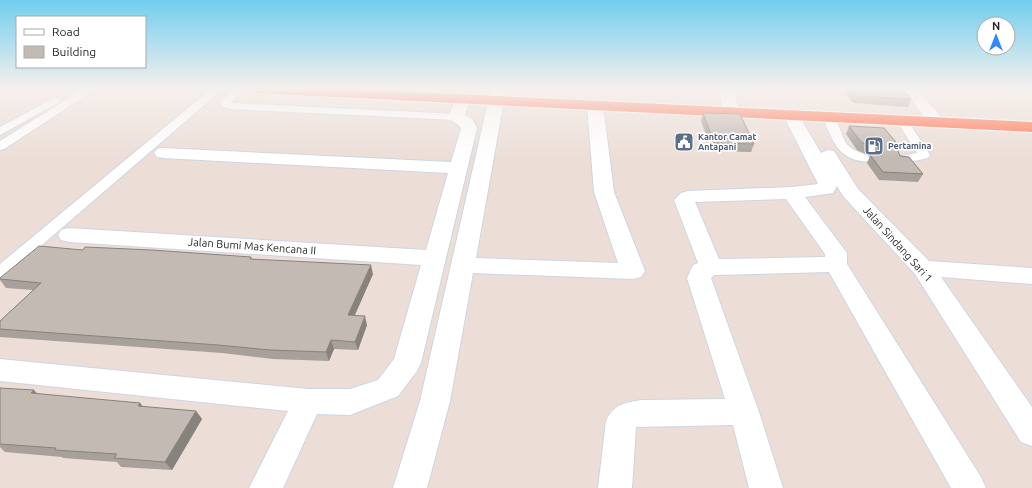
<svg xmlns="http://www.w3.org/2000/svg" width="1032" height="488" viewBox="0 0 1032 488" font-family="Ubuntu,sans-serif">
<rect width="100%" height="100%" fill="#ecded7"/>
<g fill="none" stroke-linecap="round" stroke-linejoin="round">
<g stroke="#ccd6e2" stroke-width="2">
<g id="lane">
<polygon points="83,89 96,89 4,149 0,150 0,141"/>
<polygon points="211,89 223,89 6,276 0,277 0,264"/>
<polygon points="233,89 244,89 231,103 456,114 462,117 456,120 229,109 221,106 220,102"/>
<polygon points="56,97 60,98 61,100 60,102 0,135 0,127"/>
<path d="M828 114C838 116 841 135 846 143 855 154 866 152 870 158L868 161C864 162 861 161 856 160 835 154 831 135 822 117Z"/>
<polygon points="902,117 906,118 930,155 928,158 901,164 897,163 895,160 897,157 917,153 896,120"/>
</g>
</g>
<g stroke="#ccd6e2" stroke-width="2">
<g id="street">
<polygon points="491,89 506,89 476,258 618,263 594,192 587,105 589,102 595,100 601,102 603,105 614,192 645,271 641,277 633,279 473,273 450,401 427,488 393,488 420,401"/>
<polygon points="719,89 734,89 739,112 737,115 731,117 725,115 723,112"/>
<polygon points="902,89 917,89 943,119 945,122 943,125 937,127 931,125"/>
<path d="M462 94 467 96 470 99 465 115 472 119 477 128 421 363 417 371 398 396 350 415 317 414 283 488H249L288 411 0 381V359L308 389H350L378 380 394 359 421 265 69 242 61 240 58 235 61 230 69 228 426 250 448 173 163 158 157 157 154 153 157 149 163 148 451 162 461 128C458 123 451 122 448 117L457 96Z"/>
<path d="M791 110 797 112 821 153 828 150 834 151 858 189 929 261 1032 268V284L941 277 1032 407V446L1021 442 915 274 843 196 837 186 833 193 805 197 847 253V264L981 477 986 488H951L829 272 714 275 711 278 759 412 783 488H749L733 425 636 427 632 488H598L606 421C614 404 624 403 642 400L725 399 687 278 693 265 698 263 674 200 681 193 688 191 792 187 818 184 783 115 785 112ZM786 199 825 254V257L719 259 695 202Z"/>
</g>
</g>
<g stroke="#fff" stroke-width="2">
<polygon id="highway" points="249,89 355,89 1032,122 1032,132 256,93 251,92"/>
</g>
<use href="#lane" fill="#fff" fill-rule="evenodd"/>
<use href="#street" fill="#fff" fill-rule="evenodd"/>
<use href="#highway" fill="#ff714f" fill-rule="evenodd"/>
</g>
<g fill="#a8a09a">
<polygon points="843,89 902,89 911,99 908,107 853,103"/>
<polygon points="703,113 754,144 751,152 712,151 701,121"/>
<polygon points="849,126 898,153 900,156 923,174 918,182 879,180 867,163 870,156 857,150 846,134"/>
<polygon points="251,257 252,259 373,274 354,316 367,325 358,350 334,349 329,361 273,359 222,353 0,337 0,321 33,290 6,288 0,280 0,278"/>
<polygon points="0,388 37,394 140,403 143,407 196,411 202,419 172,470 121,467 117,462 63,458 62,457 5,452 0,447"/>
</g>
<g fill="#88827d">
<polygon points="371,265 373,274 351,324 348,315"/>
<polygon points="365,316 367,325 358,350 355,342"/>
<polygon points="331,340 334,349 329,361 326,352"/>
<polygon points="34,390 42,399 31,393"/>
<polygon points="140,403 147,412 138,406"/>
<polygon points="196,411 202,419 172,470 165,462"/>
</g>
<g fill="#c3bab3" stroke="#88827d">
<polygon points="851,89 902,89 911,99 856,96"/>
<polygon points="703,113 740,114 754,144 714,143"/>
<polygon points="849,126 884,128 901,148 898,151 900,156 909,157 923,174 883,172 870,155 873,154 875,149 861,142"/>
<polygon points="39,246 83,250 85,247 152,250 251,257 250,259 371,265 348,315 365,316 355,342 331,340 326,352 270,350 218,345 0,329 0,321 41,283 0,279 0,278"/>
<polygon points="0,388 34,390 31,393 140,403 138,406 196,411 165,462 114,458 117,454 55,450 56,448 0,444"/>
</g>
<linearGradient id="sky" x2="0" y2="1"><stop stop-color="#71ceef"/><stop offset="0.56" stop-color="#f6f0ed"/><stop offset="1" stop-color="#f6f0ed" stop-opacity="0"/></linearGradient>
<rect width="1032" height="158" fill="url(#sky)"/>
<defs>
<g id="civic-square" transform="scale(1)"><rect x="-9" y="-9" width="18" height="18" rx="4" fill="#5c6f8a" stroke="#fff"/><path d="M-.6-6.5H3V-4.5H.6V-3L4-1V1h2V6H-6V1h2V-1L-.6-3ZM-1.2 2.5V6h2.4V2.5Z" fill="#fff"/></g>
<g id="fuel-square" transform="scale(1)"><rect x="-9" y="-9" width="18" height="18" rx="4" fill="#5c6f8a" stroke="#fff"/><path d="M-5.5-6h7V0h2V4h1.3V-2.5L3-4.5l.8-.8L6-3V5H2.5V1h-1V6h-7ZM-4.2-4.7v3.2H.2V-4.7Z" fill="#fff"/></g>
</defs>
<g fill-rule="evenodd">
<use href="#civic-square" x="684" y="142"/>
<use href="#fuel-square" x="874" y="146"/>
</g>
<g text-anchor="middle" stroke-width="3.5" stroke-linejoin="round" paint-order="stroke">
<g font-size="9" font-weight="bold" fill="#4e5e75" stroke="#fff" text-anchor="start">
<text x="698" y="140">Kantor Camat<tspan x="698" dy="10">Antapani</tspan></text>
<text x="888" y="149">Pertamina</text>
</g>
<g font-size="11" fill="#272727" stroke="#fff">
<text transform="translate(898 244) rotate(48)" y="4">Jalan Sindang Sari 1</text>
<text transform="translate(252 246) rotate(4)" y="4">Jalan Bumi Mas Kencana II</text>
</g>
</g>
<rect x="16" y="16" width="130" height="52" fill="#ffffff" stroke="#a9a9a9"/>
<rect x="24" y="29" width="20" height="6" fill="#ffffff" stroke="#a9a9a9"/>
<text x="52" y="36" font-size="12" fill="#272727">Road</text>
<rect x="24" y="46" width="20" height="12" fill="#c3bab3" stroke="#a9a9a9"/>
<text x="52" y="56" font-size="12" fill="#272727">Building</text>
<g transform="translate(996 36)"><circle r="19" fill="#ffffff" stroke="#a9a9a9"/>
<path d="M0-3L7 15L0 10L-7 15Z" fill="#3188ff"/>
<text y="-6" font-size="11" font-weight="bold" text-anchor="middle" fill="#272727">N</text>
</g>
</svg>
